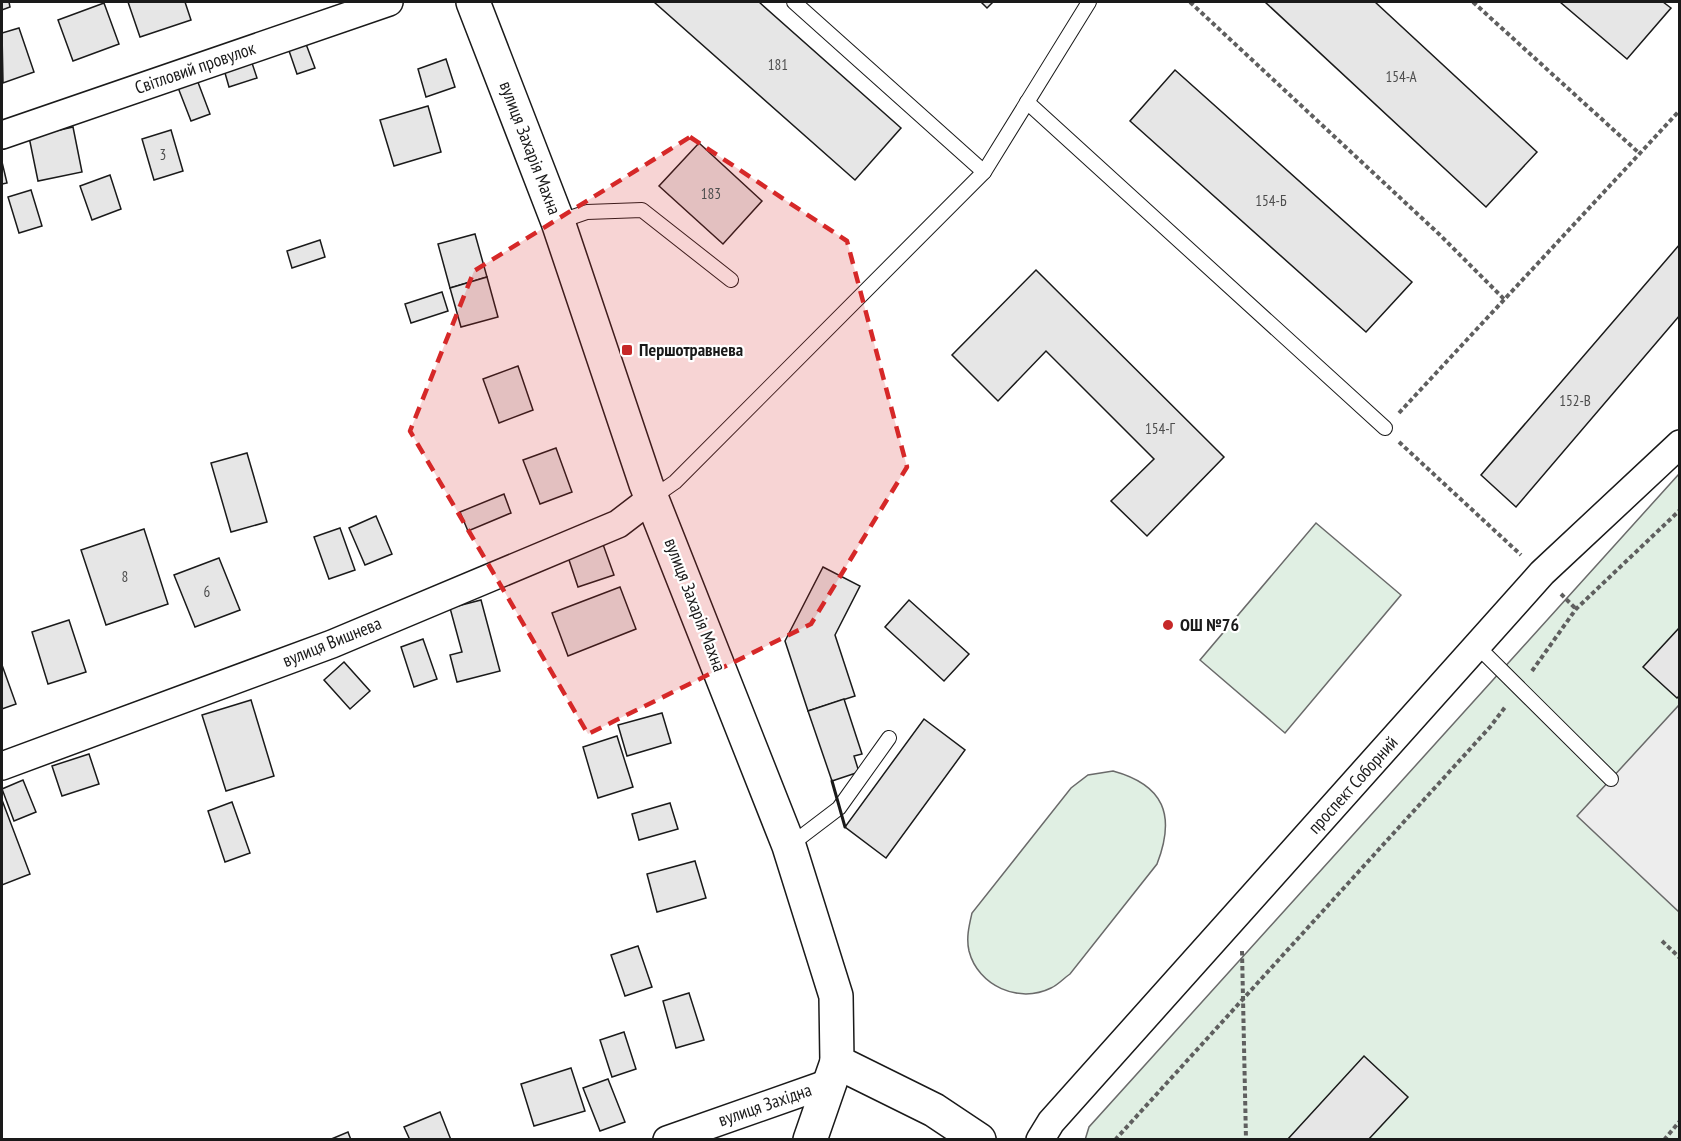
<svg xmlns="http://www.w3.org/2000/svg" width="1681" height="1141" viewBox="0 0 1681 1141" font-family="'PT Sans Narrow',sans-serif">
<rect width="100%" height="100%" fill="#fff"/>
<g fill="#e0efe3" stroke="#6a6a6a" stroke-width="1.5">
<polygon points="1679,474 1679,1139 1085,1140 1089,1127"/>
<polygon points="1316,523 1401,595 1285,733 1200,660"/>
<path d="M1113 771C1164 785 1176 815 1157 864L1070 974C1064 978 1058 985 1051 988 1019 1004 978 986 969 951 966 938 969 926 972 913L1071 788 1088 775Z"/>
</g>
<polygon fill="#ededed" stroke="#6a6a6a" stroke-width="1.5" points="1679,705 1679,912 1577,816"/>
<g fill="#e6e6e6" stroke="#1a1a1a" stroke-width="1.5">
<polygon points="2,2 9,2 10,7 2,10"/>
<polygon points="128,2 185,2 191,20 140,37"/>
<polygon points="654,2 759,2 901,128 855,180"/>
<polygon points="981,2 993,2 987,8"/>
<polygon points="1265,2 1375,2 1537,152 1486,207"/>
<polygon points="1560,2 1663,2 1671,8 1627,59"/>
<polygon points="104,3 119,44 73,61 58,20"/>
<polygon points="19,28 34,72 3,83 2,33"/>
<polygon points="303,36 315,68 297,74 286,42"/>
<polygon points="250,57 257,78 229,87 223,66"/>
<polygon points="446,59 455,87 426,97 418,69"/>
<polygon points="1175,70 1412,282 1366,332 1130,121"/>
<polygon points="196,77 210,114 191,121 177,85"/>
<polygon points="428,106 441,152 394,166 380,120"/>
<polygon points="73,127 82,172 38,181 29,137"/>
<polygon points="171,130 183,171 154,180 142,139"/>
<polygon points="699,143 762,201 723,244 659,186"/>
<polygon points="2,162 7,183 2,184"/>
<polygon points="110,175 121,209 92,220 80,186"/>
<polygon points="31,190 42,226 19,233 8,197"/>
<polygon points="475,234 487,277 450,288 438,244"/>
<polygon points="320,240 325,257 292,268 287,251"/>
<polygon points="1680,244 1680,315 1516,507 1481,475"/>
<polygon points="1036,270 1224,457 1147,536 1111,501 1154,459 1046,351 998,401 952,355"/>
<polygon points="487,277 498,317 461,327 450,288"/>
<polygon points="442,292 448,311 411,323 405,304"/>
<polygon points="518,366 533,410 499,423 483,379"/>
<polygon points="556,448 572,492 540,504 523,460"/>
<polygon points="247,453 267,522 231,532 211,463"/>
<polygon points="504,494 511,513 468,531 460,512"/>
<polygon points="376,516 392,554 365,565 349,528"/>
<polygon points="340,528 355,570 329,579 314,537"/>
<polygon points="144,529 168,604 106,625 81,550"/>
<polygon points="600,536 614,575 578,587 565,548"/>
<polygon points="219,558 240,610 195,627 174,575"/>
<polygon points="823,567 860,586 835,635 855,696 808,711 785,641"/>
<polygon points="620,587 636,629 568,656 552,613"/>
<polygon points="481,600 500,671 457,682 450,655 462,652 450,608"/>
<polygon points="909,600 969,654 944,681 885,627"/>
<polygon points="69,620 86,672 48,684 32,632"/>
<polygon points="1680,627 1680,695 1677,698 1643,667"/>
<polygon points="423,639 437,679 414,687 401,647"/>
<polygon points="344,662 370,691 350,709 324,680"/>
<polygon points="2,665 16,704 2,709"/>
<polygon points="844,699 862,754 854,756 859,772 832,781 808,711"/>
<polygon points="251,700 274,776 226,791 202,715"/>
<polygon points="662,713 671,743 627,756 618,725"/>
<polygon points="924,719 965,750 886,858 845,827"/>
<polygon points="617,736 633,787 598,798 583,747"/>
<polygon points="89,754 99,784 62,796 52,766"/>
<polygon points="23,780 36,812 14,821 2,789"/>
<polygon points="2,800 30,874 2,885"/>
<polygon points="232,802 250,853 225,862 208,811"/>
<polygon points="670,803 678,829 639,840 632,814"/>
<polygon points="695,861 706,898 657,912 647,874"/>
<polygon points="638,946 652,987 625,996 611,955"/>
<polygon points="689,993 704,1040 676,1048 663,1001"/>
<polygon points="624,1032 636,1069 612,1077 600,1040"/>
<polygon points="1364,1056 1408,1097 1368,1140 1287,1140"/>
<polygon points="571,1068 585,1111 534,1126 521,1084"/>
<polygon points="608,1079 625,1122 600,1131 583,1088"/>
<polygon points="440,1112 451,1140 410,1140 404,1127"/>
<polygon points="348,1132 351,1140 329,1140"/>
</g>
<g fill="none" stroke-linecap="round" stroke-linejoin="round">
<g stroke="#1a1a1a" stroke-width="16">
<g id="lane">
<polyline points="794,2 984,172"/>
<polyline points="1027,102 1385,428"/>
<polyline points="558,222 587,212 642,210 731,280"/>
<polyline points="652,498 675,482 984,172 1089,2"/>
<polyline points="1477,646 1611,779"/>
<polyline points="789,846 839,808 889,738"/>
</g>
</g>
<g stroke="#1a1a1a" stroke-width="30">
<g id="street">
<polyline points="2,135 389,2"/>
<polyline points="2,766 332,644 618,524 652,498"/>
<polyline points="667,1140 829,1083"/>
<polyline points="1040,1140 1051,1122 1542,573 1680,444"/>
</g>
</g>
<g stroke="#1a1a1a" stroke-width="36">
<g id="secondary">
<polyline points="473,2 558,222 646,484 789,846 836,996 837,1062 934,1110 979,1140"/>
<polyline points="810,1140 837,1062"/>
</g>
</g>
<g stroke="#5f5f5f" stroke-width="4" stroke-dasharray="4.5 3" stroke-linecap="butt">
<polyline points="1190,2 1440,235 1504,299"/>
<polyline points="1473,2 1639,153"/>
<polyline points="1399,413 1680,110"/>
<polyline points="1399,442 1521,555"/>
<polyline points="1561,594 1576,609"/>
<polyline points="1532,671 1576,609 1680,510"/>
<polyline points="1662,941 1680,958"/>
<polyline points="1242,951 1246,1140"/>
<polyline points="1115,1140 1490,727 1506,706"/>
<polyline points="1664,1140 1680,1121"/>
</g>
<use href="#lane" stroke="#fff" stroke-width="14"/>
<use href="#street" stroke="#fff" stroke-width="27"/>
<use href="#secondary" stroke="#fff" stroke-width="33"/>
<polyline stroke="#1a1a1a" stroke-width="3" points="832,781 845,827"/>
</g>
<path fill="#d62828" fill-opacity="0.2" stroke="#d62828" stroke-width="4.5" stroke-dasharray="12 8" stroke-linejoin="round" d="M690 137 847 241 907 467 811 624 588 734 410 431 474 271Z"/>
<g fill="#c62828" stroke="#fff" stroke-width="2">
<rect x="621" y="344" width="12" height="12" rx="3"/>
<circle cx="1168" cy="625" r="6"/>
</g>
<g text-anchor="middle" stroke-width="4.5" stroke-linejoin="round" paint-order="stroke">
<g font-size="15" fill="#4d4d4d">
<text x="778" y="70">181</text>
<text x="1401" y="82">154-А</text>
<text x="163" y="160">3</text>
<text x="711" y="199">183</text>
<text x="1271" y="206">154-Б</text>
<text x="1575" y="406">152-В</text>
<text x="1160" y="434">154-Г</text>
<text x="125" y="582">8</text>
<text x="207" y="597">6</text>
</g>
<g font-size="18" fill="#1a1a1a" stroke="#fff">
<text transform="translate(195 68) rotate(-19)" y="6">Світловий провулок</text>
<text transform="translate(530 148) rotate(69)" y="6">вулиця Захарія Махна</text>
<text transform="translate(695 605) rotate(69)" y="6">вулиця Захарія Махна</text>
<text transform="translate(332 642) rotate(-22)" y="6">вулиця Вишнева</text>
<text transform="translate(1353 785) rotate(-48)" y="6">проспект Соборний</text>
<text transform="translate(765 1105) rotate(-19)" y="6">вулиця Західна</text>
</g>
<g font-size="18" font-weight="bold" fill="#1a1a1a" stroke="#fff" text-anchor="start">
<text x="639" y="356">Першотравнева</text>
<text x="1180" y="631">ОШ №76</text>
</g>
</g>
<rect width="1681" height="1141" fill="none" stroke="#1a1a1a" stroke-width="6"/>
</svg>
